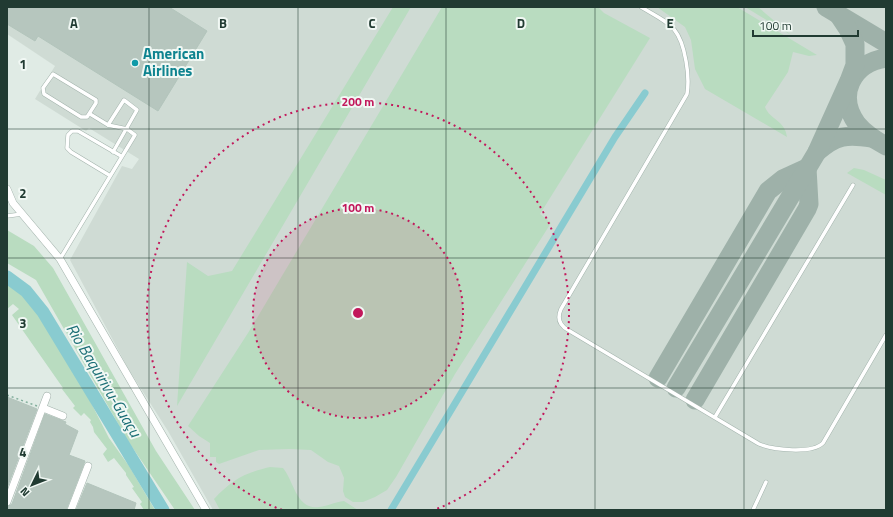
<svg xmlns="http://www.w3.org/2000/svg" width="893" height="517" viewBox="0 0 893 517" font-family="'Titillium Web',sans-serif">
<rect width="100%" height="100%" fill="#e0ebe5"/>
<polygon fill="#cfdbd4" points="7,7 886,7 886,510 213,510 168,431 129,370 70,260 122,166 132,169 139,159 89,128 86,131 35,99 55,66 7,34"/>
<g fill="#b9dcc0">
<polygon points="393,7 411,7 177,406 187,262 208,276 232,271"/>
<polygon points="442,7 598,7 604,13 650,38 540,214 551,223 455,374 396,477 387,490 375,497 363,502 353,502 345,497 343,491 344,478 339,466 328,462 311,450 290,449 259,450 219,464 216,462 216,457 210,457 210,443 199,436 188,426 248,333"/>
<path d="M657 7H737L817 55 809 56 793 52 788 72 765 107C770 120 785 120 787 137L705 89 695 69 691 40 685 27Z"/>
<polygon points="745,7 758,7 791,35"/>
<polygon points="854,168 864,170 886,180 886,195 847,173"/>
<polygon points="7,230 34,246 53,268 156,451 195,510 175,510 128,441 36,280 7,263"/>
<polygon points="7,282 37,308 65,352 109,438 129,466 155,510 144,510 140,504 142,502 132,488 134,487 126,475 126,473 114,458 108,462 103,454 107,449 94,432 93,427 90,422 91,420 84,413 81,416 73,408 75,406 62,389 63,388 12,315 19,309 13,304 7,309"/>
<path d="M270 467 283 468C294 481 296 510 319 507 328 506 335 502 344 501L358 510H220L214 499C232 480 244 473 270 467Z"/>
</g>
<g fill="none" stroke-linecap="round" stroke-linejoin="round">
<polyline stroke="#89cbd0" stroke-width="7" points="391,510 615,137 645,93"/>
<polyline stroke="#89cbd0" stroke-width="13" points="7,277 26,291 43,312 163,510"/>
<g stroke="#9eb1a9" stroke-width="19">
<polyline points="826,7 886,43"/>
<path d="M886 58C852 63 836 95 857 124 865 134 875 140 886 146"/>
<path d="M817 152C836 135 847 134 872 138"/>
<polyline points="658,378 768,191 783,179 807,168 809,204 807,209 695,400"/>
<polyline points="676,388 817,152 849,81 855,65 855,44 848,29 838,14"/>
</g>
</g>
<g fill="#b6c6be" stroke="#b3c5bc">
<polygon points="7,7 169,7 207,31 158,111 38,36 35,41 7,24"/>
<polygon points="7,397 37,409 7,488"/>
<polygon points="45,414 66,422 65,424 78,431 69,455 85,461 66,510 7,510 7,507 12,504"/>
<polygon points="87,483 136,503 134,510 76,510"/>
</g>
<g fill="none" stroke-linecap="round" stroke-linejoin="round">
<g stroke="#a3b3ac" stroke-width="4.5">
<g id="lane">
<path d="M641 7C670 24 680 26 686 61 688 72 689 82 687 94L561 309C557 318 559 325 568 330L759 444C773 450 812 454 823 443L886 335"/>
<polygon points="53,74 96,100 96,103 87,117 81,117 44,94 43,88"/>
<polyline points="108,125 124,100 137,110 113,152"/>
<polyline points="109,175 71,152 67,148 68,135 72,131 78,131 121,156"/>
<polyline points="7,216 22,214"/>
<polyline points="60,259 135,135 127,129 108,125 90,114"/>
<polyline points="715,417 853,185"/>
<polyline points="753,510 766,482"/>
</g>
</g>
<g stroke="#a3b3ac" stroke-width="8">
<g id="street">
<polyline points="7,189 13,203 60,259 206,510"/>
<polyline points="43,408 63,416"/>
<polyline points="7,502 47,396"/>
<polyline points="71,510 88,466"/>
</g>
</g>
<polyline stroke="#81ae9c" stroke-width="1.5" stroke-dasharray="2 3" stroke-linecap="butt" points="7,395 37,406"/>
<use href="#lane" stroke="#fff" stroke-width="3.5"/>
<use href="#street" stroke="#fff" stroke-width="7"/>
</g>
<path fill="none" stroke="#213b32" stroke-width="1" stroke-opacity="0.55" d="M149 7V510M298 7V510M446 7V510M595 7V510M744 7V510M7 129H886M7 258H886M7 388H886"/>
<circle cx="358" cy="313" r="105" fill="#c2185b" fill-opacity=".12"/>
<g fill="none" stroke="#c2185b" stroke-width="2" stroke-dasharray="2 4">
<circle cx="358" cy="313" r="105"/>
<path d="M282 510A211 211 0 1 1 434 510"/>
</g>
<circle fill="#0f9aa8" stroke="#f1f8f4" stroke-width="1.5" cx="135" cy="63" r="4"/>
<g text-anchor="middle" stroke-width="4" stroke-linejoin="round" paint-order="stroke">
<g font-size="15" font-weight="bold" fill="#0d838f" stroke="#f1f8f4" text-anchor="start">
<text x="143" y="59">American<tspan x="143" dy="17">Airlines</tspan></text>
</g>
<g font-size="16" font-style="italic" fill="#1c6f76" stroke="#f1f8f4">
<text transform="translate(104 380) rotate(59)" y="6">Rio Baquirivu-Guaçu</text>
</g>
</g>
<g font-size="13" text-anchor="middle" font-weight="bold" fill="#213b32" stroke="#f1f8f4" stroke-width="4" stroke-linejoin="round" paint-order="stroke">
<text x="74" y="28">A</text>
<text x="223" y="28">B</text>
<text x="372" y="28">C</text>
<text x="521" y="28">D</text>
<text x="670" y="28">E</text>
<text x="23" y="69">1</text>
<text x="23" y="198">2</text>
<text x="23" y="328">3</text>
<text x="23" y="457">4</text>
</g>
<circle cx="358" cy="313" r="6" fill="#c2185b" stroke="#f1f8f4" stroke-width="2"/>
<g font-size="12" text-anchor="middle" font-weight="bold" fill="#c2185b" stroke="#f1f8f4" stroke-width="4" stroke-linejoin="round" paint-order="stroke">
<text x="358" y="106">200 m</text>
<text x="358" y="212">100 m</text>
</g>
<rect width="893" height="517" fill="none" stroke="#213b32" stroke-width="16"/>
<g transform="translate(32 485) rotate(227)" stroke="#f1f8f4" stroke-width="3" paint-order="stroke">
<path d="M0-3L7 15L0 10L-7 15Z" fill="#213b32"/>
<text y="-6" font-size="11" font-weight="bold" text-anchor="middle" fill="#213b32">N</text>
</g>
<path d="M753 30v6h105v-6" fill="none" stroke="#213b32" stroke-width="2"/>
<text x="759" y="30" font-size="12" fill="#213b32" stroke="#f1f8f4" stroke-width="3" paint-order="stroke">100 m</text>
</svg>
